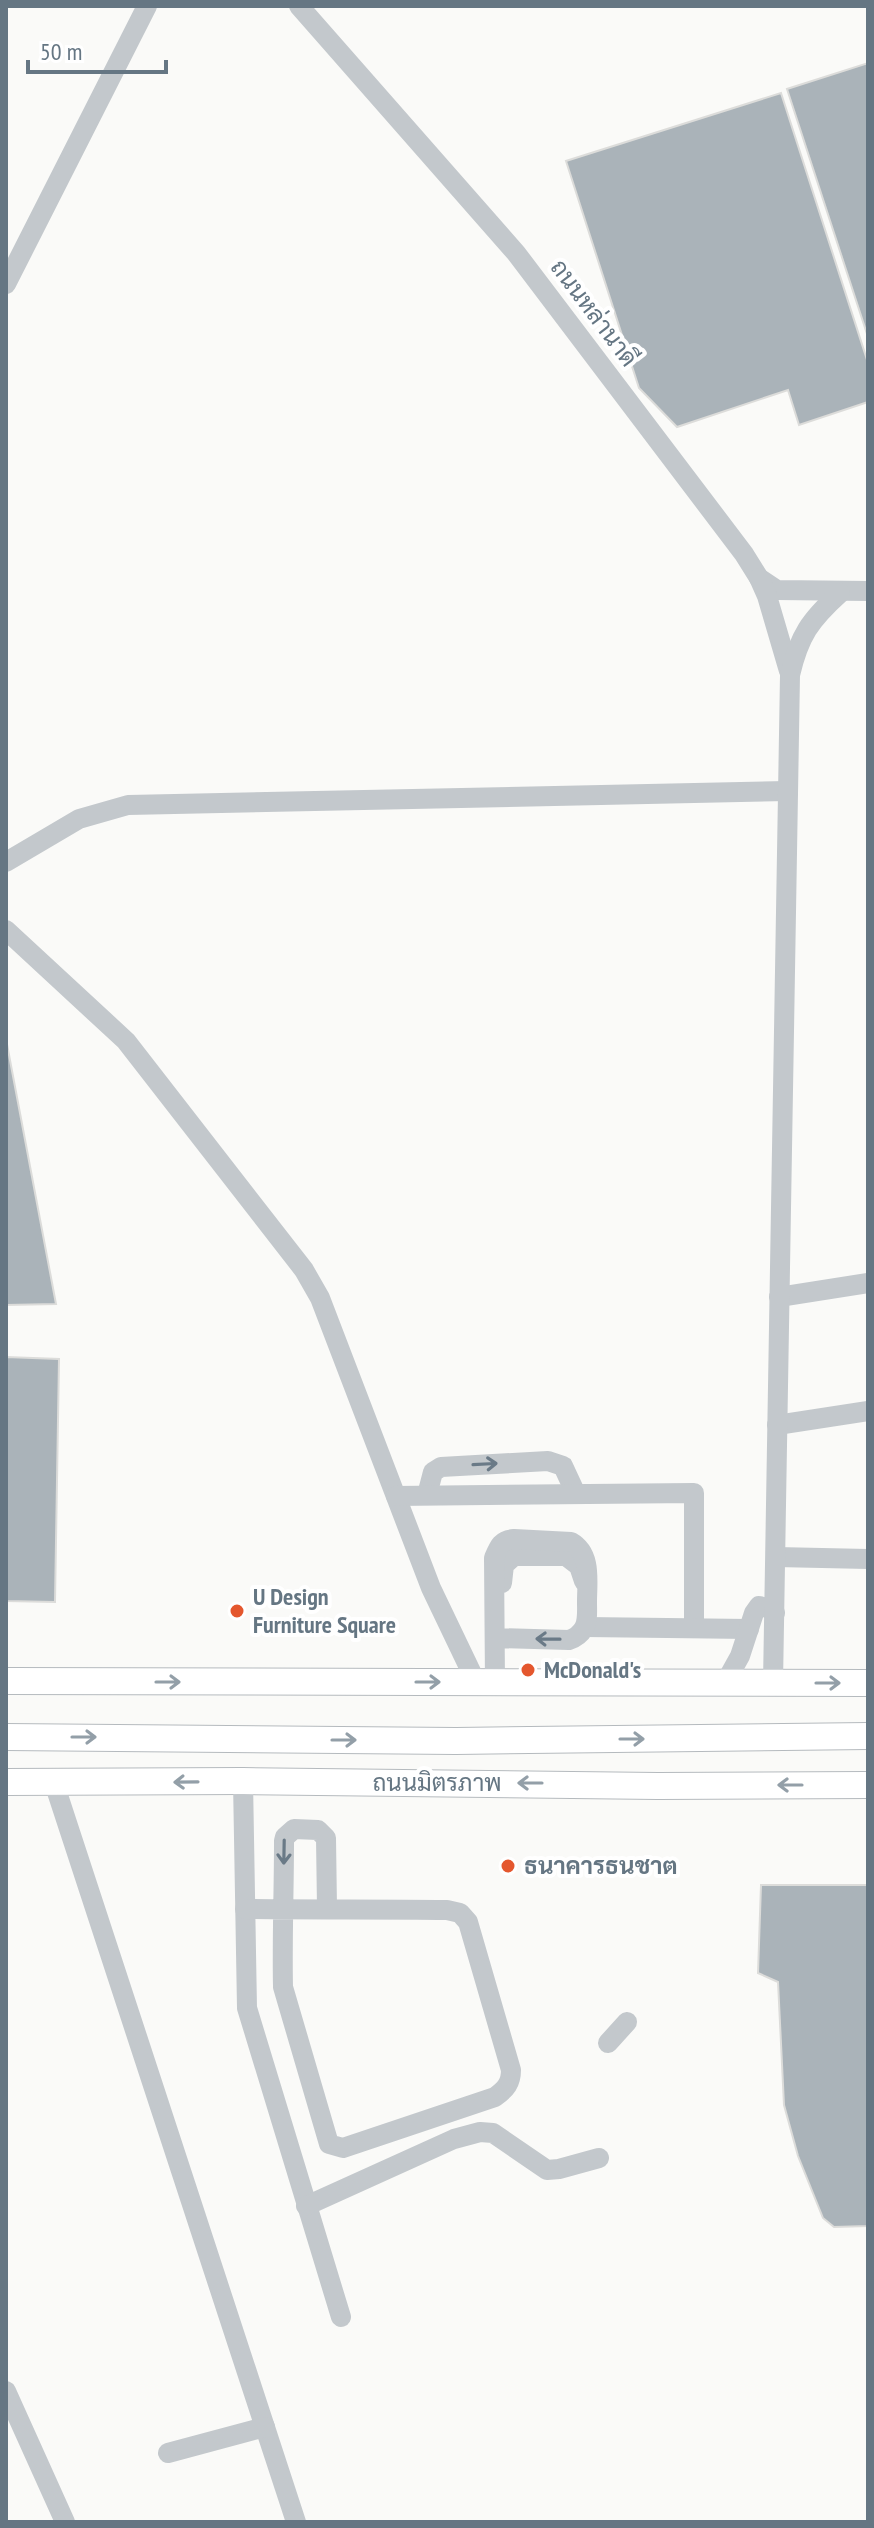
<svg xmlns="http://www.w3.org/2000/svg" width="874" height="2528" viewBox="0 0 874 2528" font-family="'PT Sans Narrow',Sarabun,sans-serif">
<rect width="100%" height="100%" fill="#fafaf8"/>
<g fill="#aab3b9" stroke="#dcdcda" stroke-width="2">
<polygon points="868,63 868,337 787,89"/>
<polygon points="781,93 868,363 868,402 799,425 788,390 677,427 639,388 566,161"/>
<polygon points="6,1039 56,1304 6,1305"/>
<polygon points="6,1357 59,1359 55,1602 6,1601"/>
<polygon points="761,1885 868,1885 868,2226 834,2227 823,2218 798,2156 784,2105 778,1982 758,1973"/>
</g>
<g fill="none" stroke-linecap="round" stroke-linejoin="round">
<g stroke="#b5babe" stroke-width="28">
<g id="major">
<polyline points="6,1681 868,1683"/>
<polyline points="6,1737 456,1741 868,1736"/>
<polyline points="6,1782 243,1781 658,1786 868,1785"/>
</g>
</g>
<g stroke="#c3c8cc" stroke-width="20">
<polyline points="299,6 516,253 744,554 759,578 777,590 868,591"/>
<polyline points="6,284 147,6"/>
<polyline points="759,578 767,596 789,671"/>
<polyline points="6,862 79,819 128,805 787,791"/>
<polyline points="6,930 126,1041 304,1270 320,1298 431,1588 476,1682"/>
<polyline points="779,1297 868,1283"/>
<polyline points="777,1425 868,1411"/>
<polyline points="427,1495 433,1472 441,1467 548,1461 563,1466 576,1494"/>
<polyline points="396,1496 694,1493 694,1628"/>
<polyline points="776,1557 868,1559"/>
<polyline points="502,1583 504,1565 514,1556 566,1556 579,1566 584,1581"/>
<polyline points="585,1627 749,1629"/>
<path d="M495 1682 494 1558C499 1546 501 1540 514 1539L571 1542C592 1554 587 1581 587 1602 587 1611 588 1621 584 1628 580 1635 575 1638 569 1640L496 1638"/>
<polyline points="725,1683 740,1656 754,1613 759,1606 768,1608 775,1613"/>
<path d="M773 1683 790 675C799 636 810 620 840 593"/>
<polyline points="243,1781 247,2008 341,2317"/>
<polyline points="54,1783 296,2522"/>
<path d="M245 1909C312 1910 379 1909 447 1910L460 1913 468 1922 511 2070C511 2083 506 2089 495 2097L343 2148 329 2144 283 1987C282 1939 284 1890 284 1841L285 1837 294 1829 318 1830 326 1838 327 1908"/>
<polyline points="608,2043 627,2022"/>
<polyline points="306,2206 454,2139 480,2132 493,2133 547,2170 559,2169 599,2158"/>
<polyline points="6,2391 65,2522"/>
<polyline points="168,2453 265,2427"/>
</g>
<use href="#major" stroke="#fff" stroke-width="26"/>
</g>
<defs><path id="oneway-shaft" d="M-6 0H5M1.5-3L5.5 0L1.5 3" fill="none" stroke-width="1.6" stroke-linecap="round" stroke-linejoin="round" transform="scale(2)"/></defs>
<g stroke="#6a7a87">
<use href="#oneway-shaft" transform="translate(485 1464) rotate(-3)"/>
<use href="#oneway-shaft" transform="translate(548 1639) rotate(-179)"/>
<use href="#oneway-shaft" transform="translate(284 1852) rotate(91)"/>
</g>
<g stroke="#939fa8">
<use href="#oneway-shaft" transform="translate(168 1682)"/>
<use href="#oneway-shaft" transform="translate(428 1682)"/>
<use href="#oneway-shaft" transform="translate(828 1683)"/>
<use href="#oneway-shaft" transform="translate(84 1737)"/>
<use href="#oneway-shaft" transform="translate(632 1739)"/>
<use href="#oneway-shaft" transform="translate(344 1740)"/>
<use href="#oneway-shaft" transform="translate(186 1782) rotate(179)"/>
<use href="#oneway-shaft" transform="translate(530 1783) rotate(-180)"/>
<use href="#oneway-shaft" transform="translate(790 1785) rotate(-180)"/>
</g>
<g fill="#e4572e" stroke="#fff" stroke-width="3">
<circle cx="237" cy="1611" r="8"/>
<circle cx="528" cy="1670" r="8"/>
<circle cx="508" cy="1866" r="8"/>
</g>
<g text-anchor="middle" stroke-width="8" stroke-linejoin="round" paint-order="stroke">
<g font-size="24" fill="#657683" stroke="#fff">
<text transform="translate(594 313) rotate(53)" y="8">ถนนหล่านาดี</text>
<text x="437" y="1791">ถนนมิตรภาพ</text>
</g>
<g font-size="24" font-weight="bold" fill="#657683" stroke="#fff" text-anchor="start">
<text x="253" y="1605">U Design<tspan x="253" dy="28">Furniture Square</tspan></text>
<text x="544" y="1678">McDonald's</text>
<text x="524" y="1874">ธนาคารธนชาต</text>
</g>
</g>
<rect width="874" height="2528" fill="none" stroke="#657683" stroke-width="16"/>
<path d="M28 60v12h138v-12" fill="none" stroke="#657683" stroke-width="4"/>
<text x="40" y="60" font-size="24" fill="#657683" stroke="#ffffff" stroke-width="6" paint-order="stroke">50 m</text>
</svg>
